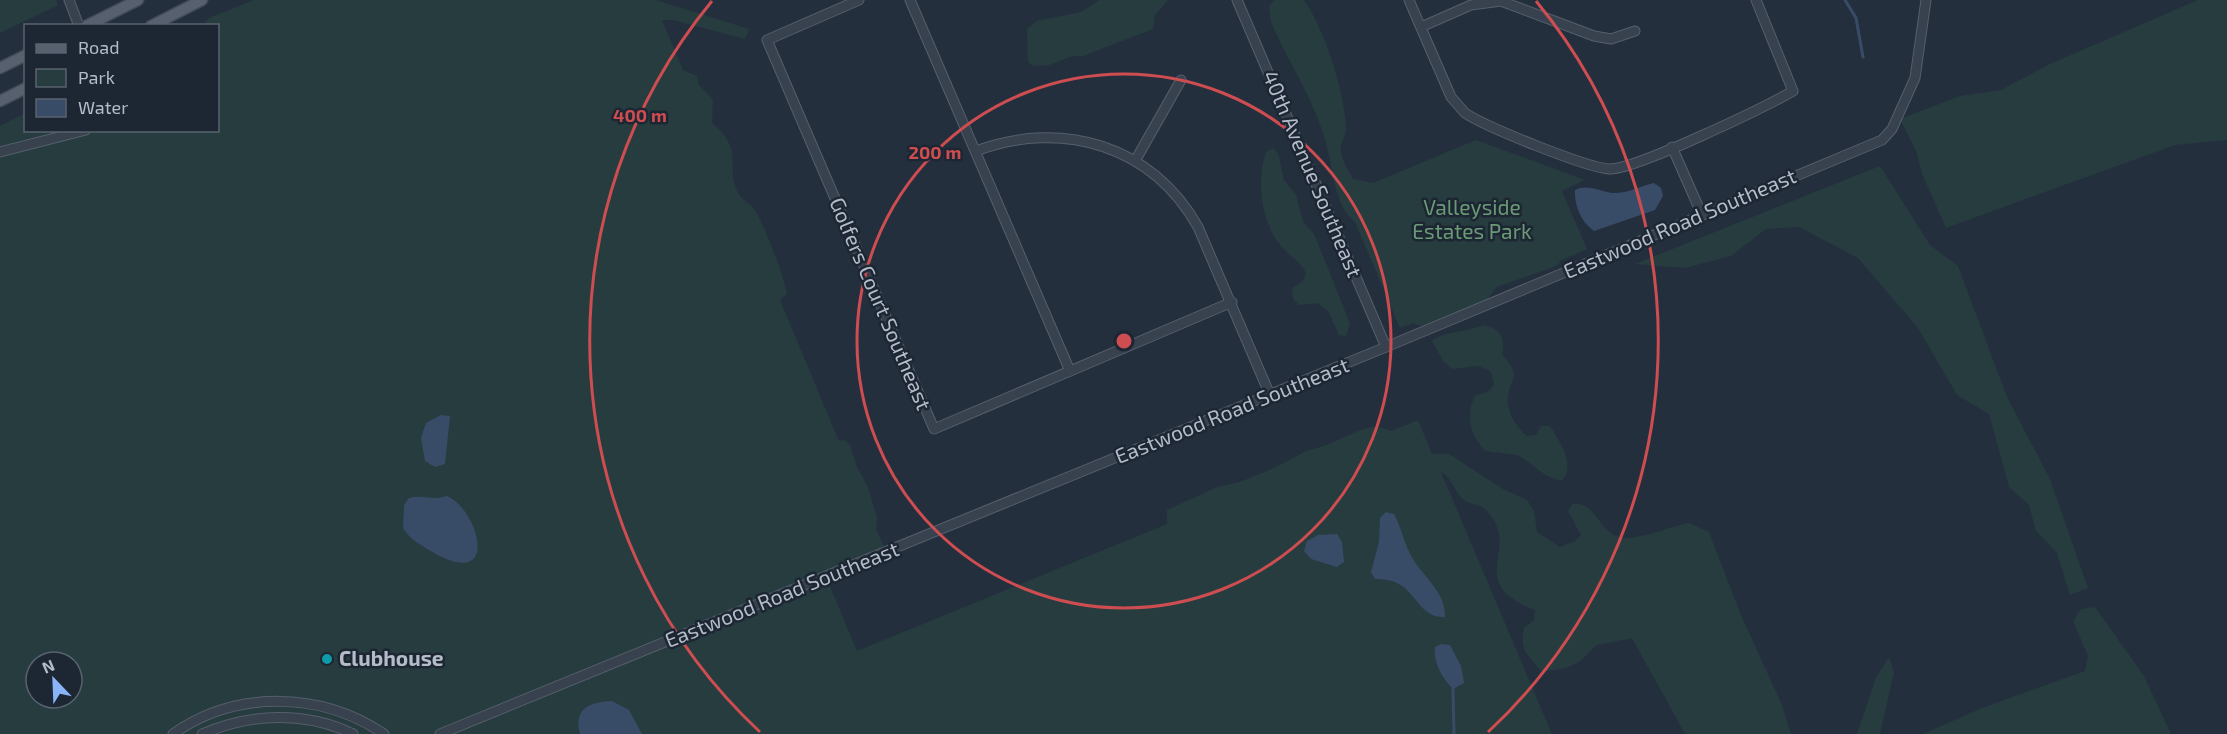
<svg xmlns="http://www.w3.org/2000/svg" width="2227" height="734" viewBox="0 0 2227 734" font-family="'Exo 2',sans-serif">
<rect width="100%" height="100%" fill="#242f3e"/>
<g fill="#263c3f" fill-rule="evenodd">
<polygon points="0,0 56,0 58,5 0,33"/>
<path d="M254 0H656L749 29 745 39 673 20H662L683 70 697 76 699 85 713 99 712 123C746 151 724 166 738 193 741 199 749 202 754 209 764 224 784 276 787 294L780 300 839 441 844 440 850 445 857 467 868 487 877 518 876 529 887 553 826 577 857 651 1167 524V510L1217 487 1240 482 1274 468 1308 450C1329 448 1361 425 1377 427 1382 427 1387 430 1391 431L1418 420 1432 454H1449L1503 489 1527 500 1534 511 1537 532 1560 547 1575 541 1581 535 1568 511 1572 504C1596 501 1597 530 1619 537 1635 542 1671 526 1689 523L1709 532 1741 615 1781 703 1791 734H1685L1632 638 1597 645 1579 662 1566 668 1542 672C1528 655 1519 651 1524 628L1534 620 1535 610C1461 582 1525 548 1485 509 1480 504 1470 505 1464 500 1454 492 1453 478 1441 472L1552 734H0V126L25 113 26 130H218V26L203 25 209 18ZM36 662H72V698H36Z"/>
<polygon points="1100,0 1168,0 1155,15 1153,29 1083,56 1073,56 1049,65 1034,66 1028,62 1027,29 1037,21 1081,12"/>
<path d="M1274 0H1304C1325 30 1344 90 1346 127 1346 134 1343 139 1341 145 1339 158 1348 168 1353 179L1373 183 1476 140 1585 180 1562 191 1587 249 1560 261 1559 264 1551 268 1497 287 1485 302 1437 323 1421 326 1413 323 1400 328 1355 222C1332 204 1333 162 1324 136 1312 96 1287 60 1271 22L1269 7Z"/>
<polygon points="2198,0 2227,0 2227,140 2175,145 1946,228 1923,176 1916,151 1900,119 1960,96 2001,90 2050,64"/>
<path d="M1274 148 1279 156 1284 180 1296 195 1303 222 1314 234 1334 283 1350 324 1346 336 1339 335 1328 311 1318 303 1299 305 1293 299 1292 288 1302 282 1306 273C1300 261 1290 257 1281 246 1261 222 1256 180 1266 152Z"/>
<polygon points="1880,166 1930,245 1958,266 2007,397 2050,479 2088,588 2070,595 2057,553 2036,531 2029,505 2009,487 1989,414 1957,395 1918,328 1858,258 1799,227 1766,229 1731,256 1685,268 1635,264"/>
<path d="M1483 325C1500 329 1506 337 1502 354 1523 379 1510 374 1508 398 1506 411 1517 428 1527 436L1536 435 1541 426H1550C1560 441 1577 468 1561 481L1547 476 1518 455 1485 451C1470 434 1465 416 1475 396L1489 391 1494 384 1491 372 1479 366 1452 369 1443 361 1432 341C1441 332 1468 332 1483 325Z"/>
<polygon points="2095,607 2144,676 2171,734 1923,734 1982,708 2085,671 2088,656 2073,621 2081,609"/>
<polygon points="1889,657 1894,672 1880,734 1857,734 1876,678"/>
</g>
<g fill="#394c67">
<path d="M1654 183 1661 188 1663 196 1655 210 1594 231C1581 222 1574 205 1575 190 1588 184 1598 191 1612 193 1627 194 1640 186 1654 183Z"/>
<polygon points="441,415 450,416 445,464 435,467 425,461 421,438 426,423"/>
<path d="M446 496C476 505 503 590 436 554 424 547 410 540 403 528L404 505 409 498C422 494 433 501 446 496Z"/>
<path d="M1386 512 1394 514C1402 528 1404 545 1413 559 1424 578 1446 592 1445 617 1422 619 1417 594 1399 584 1392 580 1383 579 1375 579L1371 572 1379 542 1380 518Z"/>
<polygon points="1337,534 1342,542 1344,562 1337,567 1311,559 1304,551 1307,541 1318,535"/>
<path d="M1441 644 1450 645 1461 666 1464 683 1453 689C1443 679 1433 663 1435 647Z"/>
<path d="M612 701 629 710 642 734H580C573 709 589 702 612 701Z"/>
</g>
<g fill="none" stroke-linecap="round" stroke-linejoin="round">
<g stroke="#394c67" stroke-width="3">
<polyline points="1845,0 1856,18 1863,57"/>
<polyline points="1453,689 1454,734"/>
</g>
<g stroke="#565f6c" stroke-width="11">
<g id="minor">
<polyline points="69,0 79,26"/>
<polyline points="859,0 767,40 934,429 1232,302"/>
<polyline points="910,0 1070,371"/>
<polyline points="1237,0 1386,347"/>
<path d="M1409 0 1451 97 1465 113C1486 127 1585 167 1609 169 1635 170 1765 107 1793 91L1756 0"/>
<polyline points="1421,27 1471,5 1501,1 1594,36 1611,39 1635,31"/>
<polyline points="1672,147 1702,215"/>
<path d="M976 151C1062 119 1152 145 1198 227L1270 395"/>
<polyline points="0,152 86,130"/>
<polyline points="1135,161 1181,80"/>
<path d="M173 734C235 690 321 691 384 734"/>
<path d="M202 734C251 713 306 711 353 734"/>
<polyline points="440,734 1386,347 1882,140 1892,129 1915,78 1926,0"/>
</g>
</g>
<g stroke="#414a57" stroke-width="13">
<g id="major">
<polyline points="86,26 138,0"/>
<polyline points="151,26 202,0"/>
<polyline points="0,68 26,55"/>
<polyline points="0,101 26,88"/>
</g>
</g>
<use href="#minor" stroke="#38414e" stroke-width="9"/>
<use href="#major" stroke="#56606e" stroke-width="10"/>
</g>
<g fill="none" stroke="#ce4d50" stroke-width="3">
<circle cx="1124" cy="341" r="267"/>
<path d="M760 732A534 534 0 0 1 712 1M1536 1A534 534 0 0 1 1488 732"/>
</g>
<circle fill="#0f9aa8" stroke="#1d2633" stroke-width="2" cx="327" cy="659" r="6"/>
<g text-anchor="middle" stroke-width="5" stroke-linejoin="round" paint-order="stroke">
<g font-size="21" fill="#b4bcc9" stroke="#1d2633">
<text transform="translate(1312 174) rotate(67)" y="7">40th Avenue Southeast</text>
<text transform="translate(1680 224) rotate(-23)" y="7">Eastwood Road Southeast</text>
<text transform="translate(880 304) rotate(67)" y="7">Golfers Court Southeast</text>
<text transform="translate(1232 411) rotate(-22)" y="7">Eastwood Road Southeast</text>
<text transform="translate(782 595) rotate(-22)" y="7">Eastwood Road Southeast</text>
</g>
<g font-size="21" fill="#6b9a76" stroke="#1d2633">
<text x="1472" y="215">Valleyside<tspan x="1472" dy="24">Estates Park</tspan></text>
</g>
<g font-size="21" font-weight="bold" fill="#b4bcc9" stroke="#1d2633" text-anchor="start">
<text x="339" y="666">Clubhouse</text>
</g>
</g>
<circle cx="1124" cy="341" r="9" fill="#ce4d50" stroke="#1d2633" stroke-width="3"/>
<g font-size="18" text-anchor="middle" font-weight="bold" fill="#ce4d50" stroke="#1d2633" stroke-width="5" stroke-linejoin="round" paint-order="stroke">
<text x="640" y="122">400 m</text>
<text x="935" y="159">200 m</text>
</g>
<rect x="24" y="24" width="195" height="108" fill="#1d2633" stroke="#59626f" stroke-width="1.5"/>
<rect x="36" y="44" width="30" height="9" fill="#56606e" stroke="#59626f" stroke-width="1.5"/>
<text x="78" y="54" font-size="18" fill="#b4bcc9">Road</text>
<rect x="36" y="69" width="30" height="18" fill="#263c3f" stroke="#59626f" stroke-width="1.5"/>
<text x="78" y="84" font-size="18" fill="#b4bcc9">Park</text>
<rect x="36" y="99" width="30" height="18" fill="#394c67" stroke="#59626f" stroke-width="1.5"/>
<text x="78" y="114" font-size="18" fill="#b4bcc9">Water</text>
<g transform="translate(54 680) rotate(337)"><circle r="28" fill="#1d2633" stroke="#59626f" stroke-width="1.5"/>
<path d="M0-4.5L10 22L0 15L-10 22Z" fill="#8ab4f8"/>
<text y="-9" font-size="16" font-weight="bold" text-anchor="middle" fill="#b4bcc9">N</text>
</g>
</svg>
